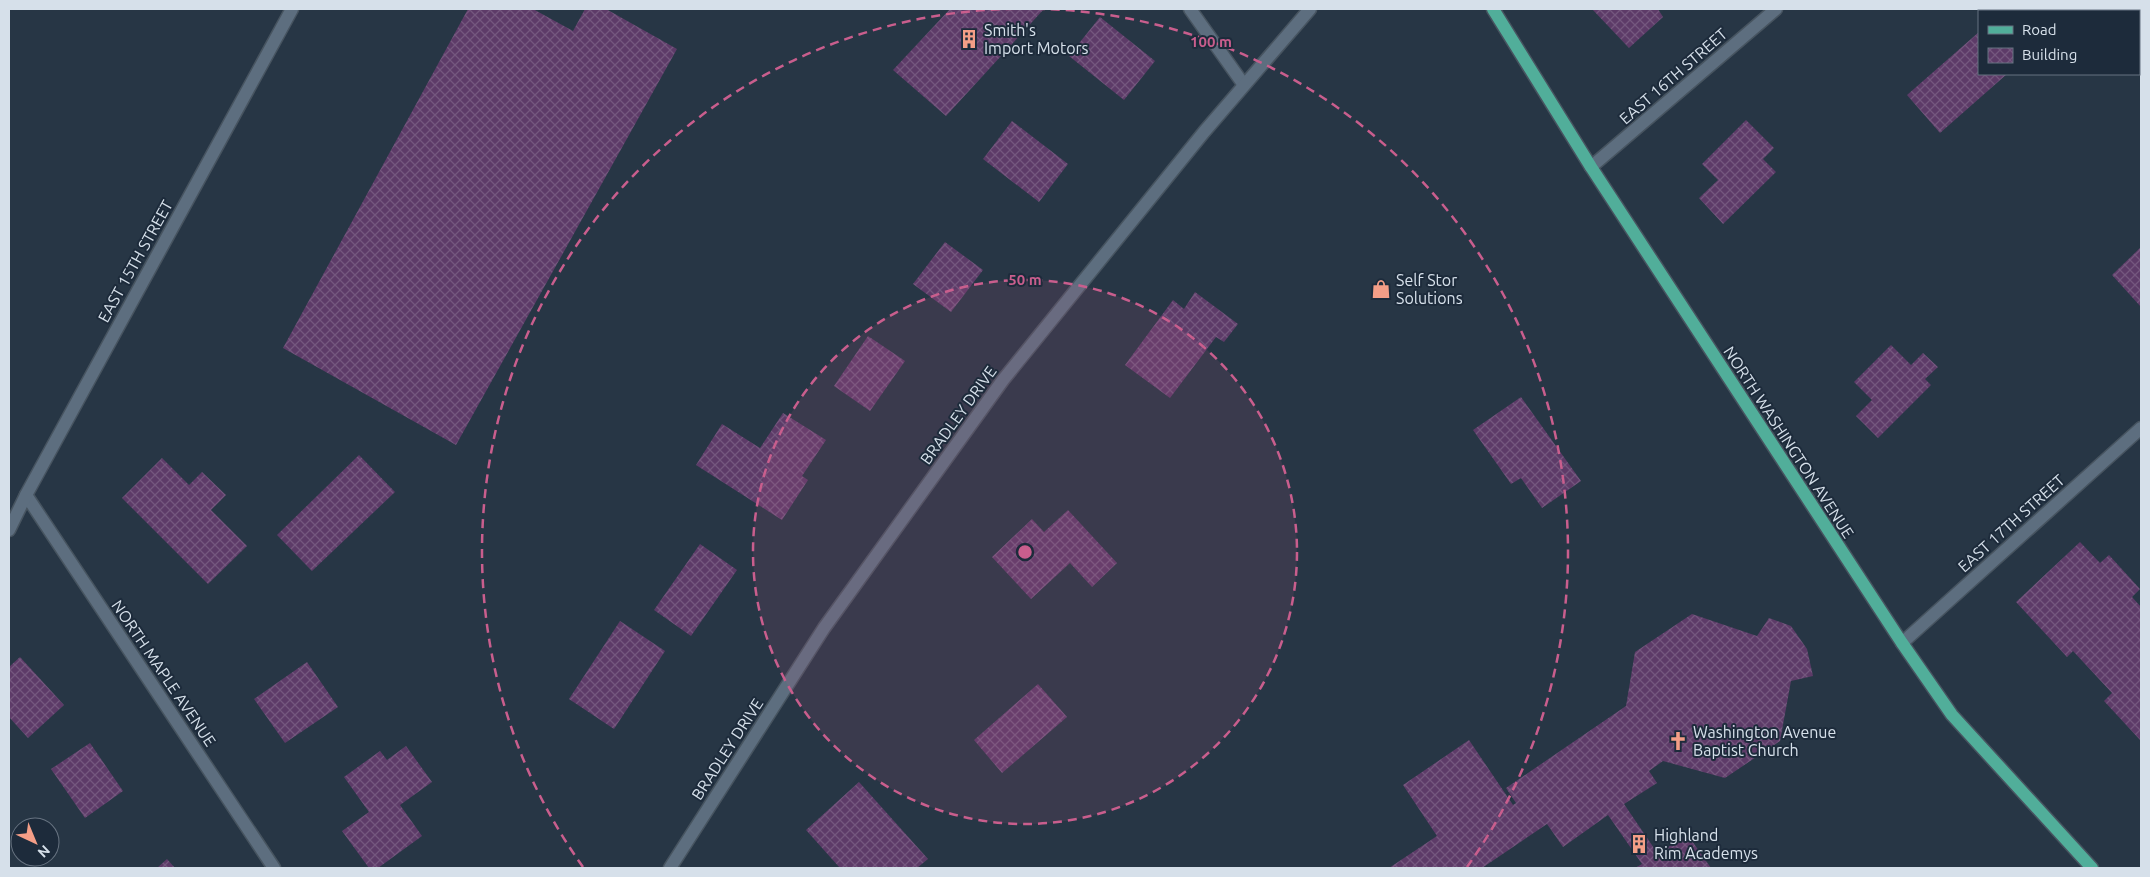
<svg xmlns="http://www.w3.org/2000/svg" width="2150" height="877" viewBox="0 0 2150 877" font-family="Ubuntu,sans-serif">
<defs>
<pattern id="building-cross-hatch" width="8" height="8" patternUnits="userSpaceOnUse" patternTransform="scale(1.25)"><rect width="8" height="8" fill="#5d3b68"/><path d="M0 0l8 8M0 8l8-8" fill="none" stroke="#74577e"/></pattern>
</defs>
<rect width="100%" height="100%" fill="#273645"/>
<g fill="url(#building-cross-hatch)">
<polygon points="468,9 533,9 573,31 585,9 606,9 677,49 456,445 283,348"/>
<polygon points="950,9 1044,9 946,116 893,70"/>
<polygon points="1592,9 1658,9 1663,17 1629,48"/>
<polygon points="1100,17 1155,61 1124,100 1069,56"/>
<polygon points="1979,32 1979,74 2007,74 1940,133 1907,95"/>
<polygon points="1746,120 1774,148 1763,159 1776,172 1723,224 1699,198 1718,180 1702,164"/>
<polygon points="1012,121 1068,164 1039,202 983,159"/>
<polygon points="945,242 983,270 951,312 913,284"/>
<polygon points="2141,247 2141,307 2112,275"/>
<polygon points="1195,292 1238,324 1224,342 1216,337 1170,398 1125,365 1173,300 1184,309"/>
<polygon points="868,336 905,361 870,411 834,386"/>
<polygon points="1891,345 1911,365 1923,353 1938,367 1925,379 1931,385 1878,438 1856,416 1872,400 1854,382"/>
<polygon points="1521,397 1581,481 1542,508 1521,478 1511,484 1473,430"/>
<polygon points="783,413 826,440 802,476 808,480 782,520 696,465 722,424 760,448"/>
<polygon points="359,455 395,492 312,571 277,535"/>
<polygon points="162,458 189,485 202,472 226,495 211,510 247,546 208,584 122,498"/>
<polygon points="1068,510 1117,563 1092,587 1070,563 1031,599 992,557 1032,519 1044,532"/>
<polygon points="2080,542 2100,563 2109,555 2140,589 2132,597 2141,607 2141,741 2104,701 2112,693 2073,651 2067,657 2016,602"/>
<polygon points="700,544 737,570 691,636 654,610"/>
<polygon points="1692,614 1757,636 1769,618 1791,626 1807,649 1813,676 1791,681 1780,741 1725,778 1663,761 1649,771 1657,783 1624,804 1658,854 1687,834 1711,868 1635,868 1642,864 1608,815 1563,847 1547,824 1482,868 1389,868 1437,836 1403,785 1469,740 1513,805 1516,803 1506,788 1626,706 1635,652"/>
<polygon points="620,621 665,651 614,729 569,699"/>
<polygon points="20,657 64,705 28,738 9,717 9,667"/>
<polygon points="307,662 338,707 285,743 254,699"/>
<polygon points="1038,684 1067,717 1002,773 974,740"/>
<polygon points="90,743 123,791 85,818 51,769"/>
<polygon points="406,746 432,782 400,805 422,836 378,868 369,868 342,831 369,812 344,777 380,751 387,760"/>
<polygon points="859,782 928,859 917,868 840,868 806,830"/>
<polygon points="167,859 175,868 157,868"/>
</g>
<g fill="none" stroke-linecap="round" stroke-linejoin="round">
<g stroke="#475460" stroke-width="15">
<g id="minor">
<polyline points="1190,9 1244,85"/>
<polyline points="1591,167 1776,9"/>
<polyline points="26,495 274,868"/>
<polyline points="9,530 26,495 292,9"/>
<polyline points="1902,643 2141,428"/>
<polyline points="670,868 824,628 1003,380 1204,132 1310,9"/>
</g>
</g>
<g stroke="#475460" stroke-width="15">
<polyline id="major" points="1493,9 1591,167 1902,643 1952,715 2092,868"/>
</g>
<use href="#minor" stroke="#5d6e7f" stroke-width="12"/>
<use href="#major" stroke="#51ae9a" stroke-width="12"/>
</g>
<circle cx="1025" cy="552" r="272" fill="#c95e8d" fill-opacity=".12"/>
<g fill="none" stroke="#c95e8d" stroke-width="2.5" stroke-dasharray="9 6">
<circle cx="1025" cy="552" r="272"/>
<path d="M583 867A543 543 0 1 1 1467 867"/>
</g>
<defs>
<g id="building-bare" transform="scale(1.5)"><path d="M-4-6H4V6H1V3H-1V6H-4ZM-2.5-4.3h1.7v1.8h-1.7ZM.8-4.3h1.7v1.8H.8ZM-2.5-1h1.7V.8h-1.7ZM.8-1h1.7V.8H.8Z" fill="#f49e87" stroke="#1d2b3b" stroke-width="2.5" paint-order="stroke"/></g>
<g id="shop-bare" transform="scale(1.5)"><path d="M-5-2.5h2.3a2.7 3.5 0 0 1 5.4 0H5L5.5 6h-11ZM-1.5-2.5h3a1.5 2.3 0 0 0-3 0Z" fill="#f49e87" stroke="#1d2b3b" stroke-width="2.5" paint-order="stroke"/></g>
<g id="church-bare" transform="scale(1.5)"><path d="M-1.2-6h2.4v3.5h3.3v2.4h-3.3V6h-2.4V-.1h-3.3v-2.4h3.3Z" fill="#f49e87" stroke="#1d2b3b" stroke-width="2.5" paint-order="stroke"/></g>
</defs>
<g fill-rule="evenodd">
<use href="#building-bare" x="969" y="39"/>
<use href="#shop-bare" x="1381" y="289"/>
<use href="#church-bare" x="1678" y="741"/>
<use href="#building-bare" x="1639" y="844"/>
</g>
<g text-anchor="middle" stroke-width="4" stroke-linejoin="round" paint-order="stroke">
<g font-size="16" fill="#d6e0ea" stroke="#1d2b3b" text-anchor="start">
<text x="984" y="36">Smith's<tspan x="984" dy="18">Import Motors</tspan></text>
<text x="1396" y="286">Self Stor<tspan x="1396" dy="18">Solutions</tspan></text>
<text x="1693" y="738">Washington Avenue<tspan x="1693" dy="18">Baptist Church</tspan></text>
<text x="1654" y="841">Highland<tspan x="1654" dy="18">Rim Academys</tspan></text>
</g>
<g font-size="16" fill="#d6e0ea" stroke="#1d2b3b">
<text transform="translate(1673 76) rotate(-41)" y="6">EAST 16TH STREET</text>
<text transform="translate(135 261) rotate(-61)" y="6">EAST 15TH STREET</text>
<text transform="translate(958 415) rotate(-54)" y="6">BRADLEY DRIVE</text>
<text transform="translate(1789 442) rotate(57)" y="6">NORTH WASHINGTON AVENUE</text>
<text transform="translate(2011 523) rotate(-42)" y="6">EAST 17TH STREET</text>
<text transform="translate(164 673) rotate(56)" y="6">NORTH MAPLE AVENUE</text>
<text transform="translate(727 749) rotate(-57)" y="6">BRADLEY DRIVE</text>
</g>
</g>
<circle cx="1025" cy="552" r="8" fill="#c95e8d" stroke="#1d2b3b" stroke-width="2.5"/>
<g font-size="15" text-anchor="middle" font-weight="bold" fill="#c95e8d" stroke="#1d2b3b" stroke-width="4" stroke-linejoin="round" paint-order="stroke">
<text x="1211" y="47">100 m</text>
<text x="1025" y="285">50 m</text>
</g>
<rect width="2150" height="877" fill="none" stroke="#d6e0ea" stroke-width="20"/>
<rect x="1978" y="10" width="162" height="65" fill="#1d2b3b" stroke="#677381"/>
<rect x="1988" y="26" width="25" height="8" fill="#51ae9a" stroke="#677381"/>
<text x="2022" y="35" font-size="15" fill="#d6e0ea">Road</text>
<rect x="1988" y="48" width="25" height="15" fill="url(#building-cross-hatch)" stroke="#677381"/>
<text x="2022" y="60" font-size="15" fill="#d6e0ea">Building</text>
<g transform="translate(35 842) rotate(136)"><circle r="24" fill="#1d2b3b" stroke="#677381"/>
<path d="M0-4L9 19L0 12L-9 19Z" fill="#f49e87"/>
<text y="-8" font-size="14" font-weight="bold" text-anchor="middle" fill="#d6e0ea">N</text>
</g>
</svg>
